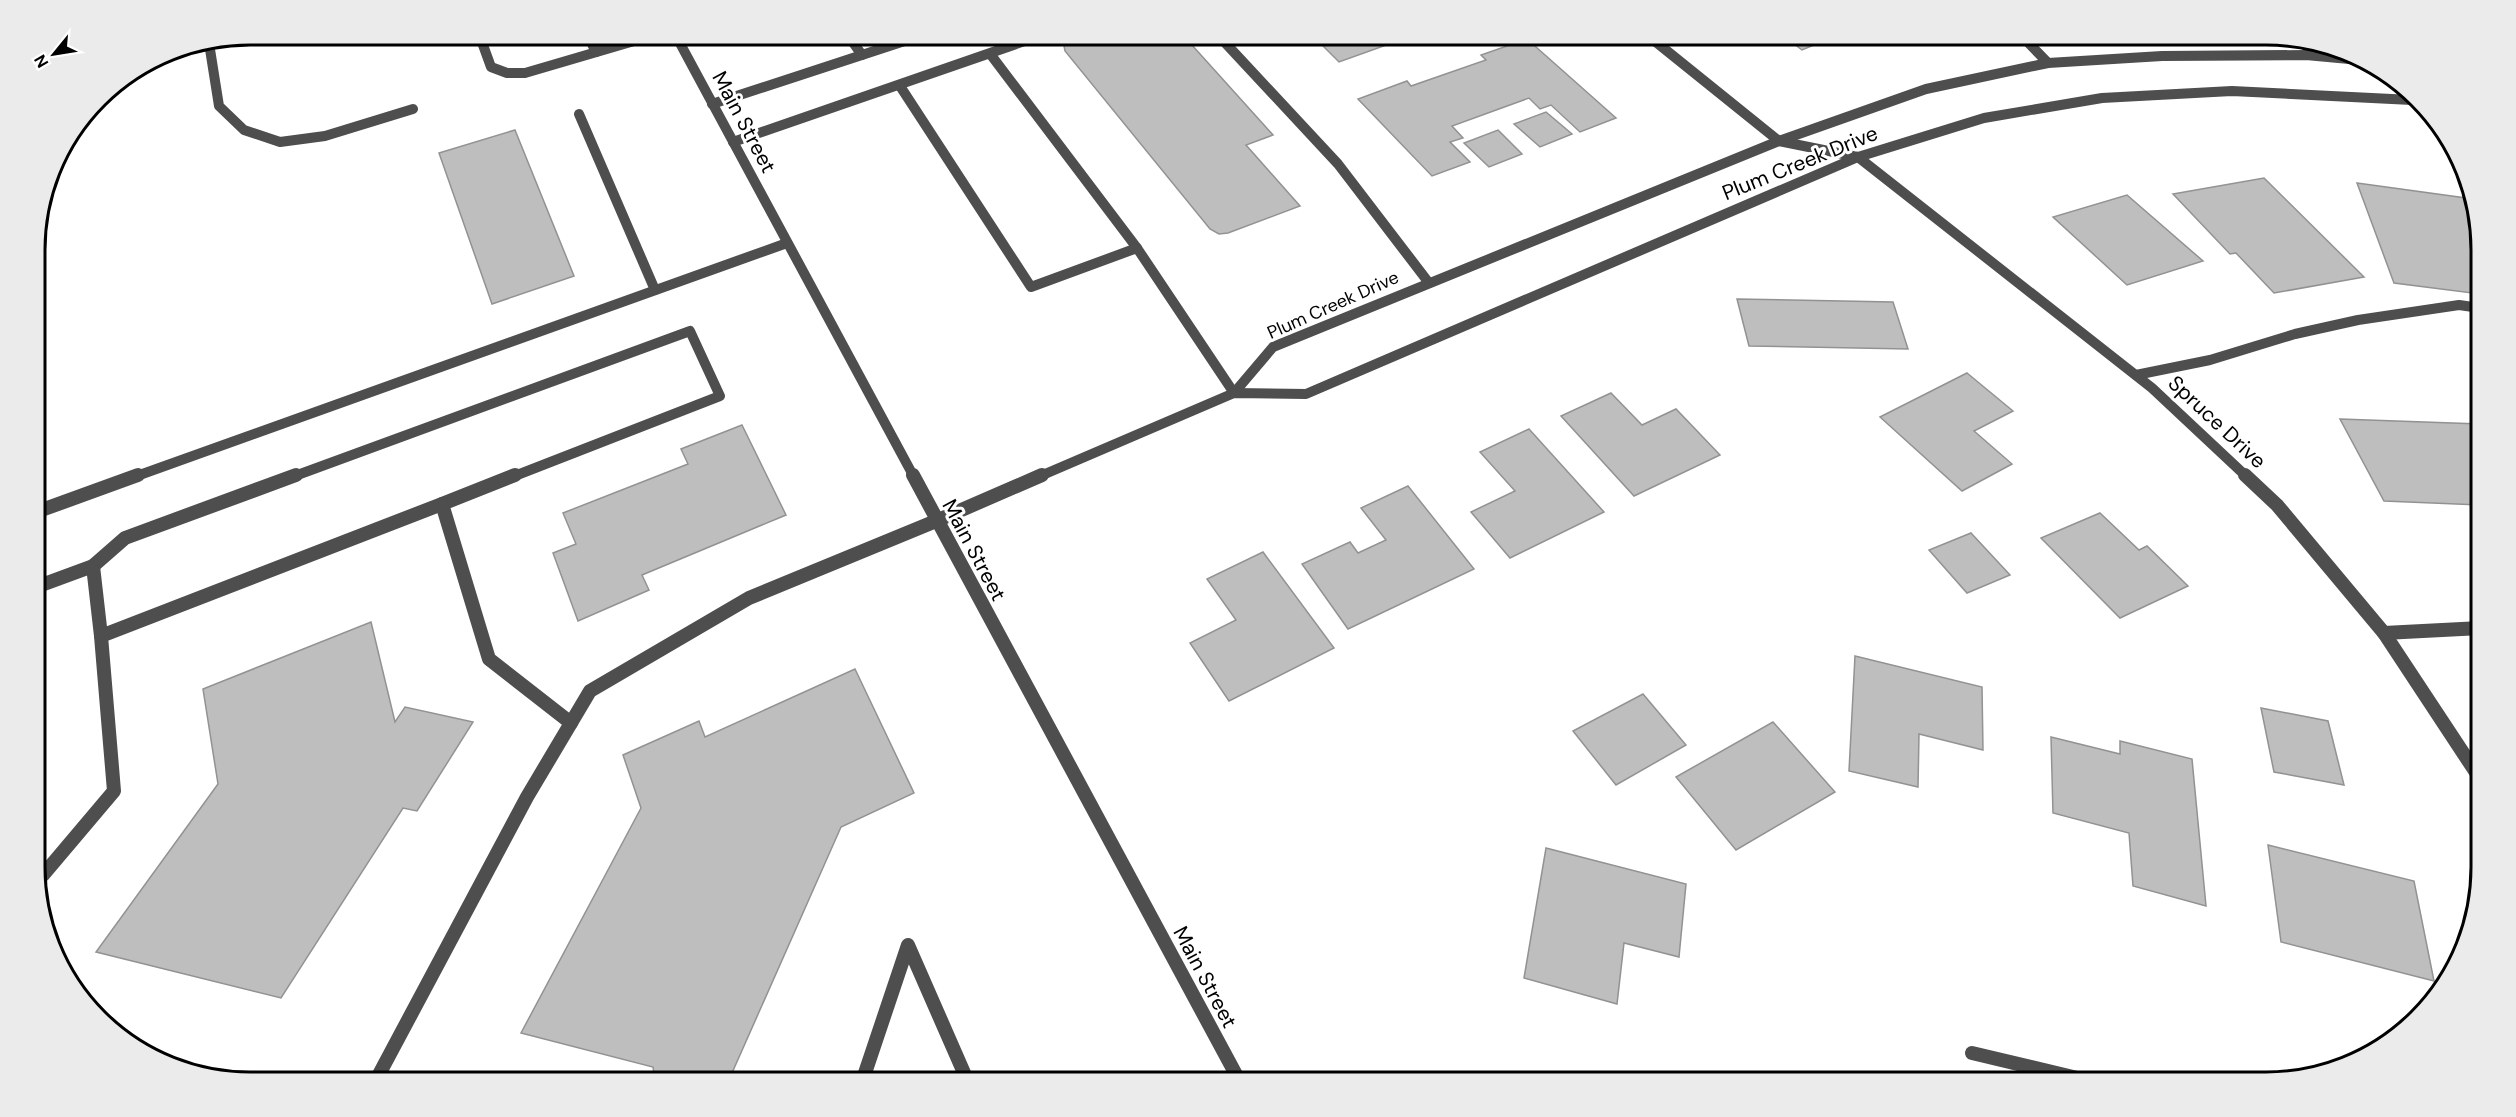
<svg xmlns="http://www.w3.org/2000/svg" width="2516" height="1117" viewBox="0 0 2516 1117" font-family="'DM Sans',sans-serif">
<rect width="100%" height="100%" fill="#fff"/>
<g fill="#bebebe" stroke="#929292" stroke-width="1.5">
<polygon points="1089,34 1182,34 1273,135 1246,145 1300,206 1228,233 1219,234 1210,229 1065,51 1064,46 1069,41"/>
<polygon points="1314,34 1417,34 1339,62 1312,35"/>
<polygon points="1781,34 1841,34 1802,50"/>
<polygon points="1527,39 1616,118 1580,132 1551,105 1540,109 1529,98 1452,126 1463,138 1450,142 1470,162 1432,176 1358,99 1407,81 1411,86 1486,60 1481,55"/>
<polygon points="1546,112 1572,134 1540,147 1514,124"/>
<polygon points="515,130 574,276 492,304 439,153"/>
<polygon points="1498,130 1522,154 1489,167 1464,143"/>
<polygon points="2264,178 2364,277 2274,293 2236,253 2230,254 2173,194"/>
<polygon points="2357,183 2466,198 2480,229 2480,294 2394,283"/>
<polygon points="2127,195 2203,261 2127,285 2053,217"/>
<polygon points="1737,299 1893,302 1908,349 1749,346"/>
<polygon points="1967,373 2013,411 1974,431 2012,464 1962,491 1880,417"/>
<polygon points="1611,393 1642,425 1676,409 1720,455 1634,496 1561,416"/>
<polygon points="2340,419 2480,424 2480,505 2384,501"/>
<polygon points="742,425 786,515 642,575 649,590 578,621 553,553 576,544 563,513 688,464 681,449"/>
<polygon points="1529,429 1604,512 1510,558 1471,512 1515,491 1480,452"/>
<polygon points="1408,486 1474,569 1348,629 1302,564 1350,542 1358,553 1386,540 1361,508"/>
<polygon points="2100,513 2139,550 2147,546 2188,586 2120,618 2041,538"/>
<polygon points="1971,533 2010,575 1967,593 1929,550"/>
<polygon points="1263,552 1334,648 1229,701 1190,643 1236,620 1207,579"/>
<polygon points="371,622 395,722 405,707 473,722 417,811 403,808 281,998 96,952 218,784 203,689"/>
<polygon points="1855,656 1982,687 1983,750 1919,734 1918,787 1849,771"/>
<polygon points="855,669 914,793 841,827 728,1082 655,1082 653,1067 521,1033 641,808 623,755 699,721 705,737"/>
<polygon points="1643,694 1686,745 1616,785 1573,731"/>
<polygon points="2261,708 2328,721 2344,785 2274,772"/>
<polygon points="1773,722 1835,792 1736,850 1676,777"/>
<polygon points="2051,737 2120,754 2120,741 2192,759 2206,906 2133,886 2129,833 2053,813"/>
<polygon points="2268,845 2414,881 2434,981 2281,942"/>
<polygon points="1546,848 1686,884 1679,957 1624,943 1617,1004 1524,978"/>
</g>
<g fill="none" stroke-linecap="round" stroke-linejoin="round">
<g stroke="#4e4e4e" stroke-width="10">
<polyline points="479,34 491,67 507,73 525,73 658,34"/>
<polyline points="587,34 596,52"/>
<polyline points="847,34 862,55"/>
<polyline points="1217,34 1338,164 1429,283"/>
<polyline points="209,43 219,106 244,130 280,142 325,136 413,109"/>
<polyline points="991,55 1137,248"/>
<polyline points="900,86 1031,287 1137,248 1234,393"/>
<polyline points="712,104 926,34"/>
<polyline points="579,114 655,290"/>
<polyline points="733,142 1045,34"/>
<polyline points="2136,375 2210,360 2295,334 2358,320 2459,305 2480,308"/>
<polyline points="134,477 787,243"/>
<polyline points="292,477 690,331 720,396 512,477"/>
</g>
<g stroke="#4e4e4e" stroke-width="14">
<polyline points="515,475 442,504 489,659 571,723"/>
<polyline points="36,512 138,475"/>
<polyline points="93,566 101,636"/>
<polyline points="36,587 93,566 125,538 296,475"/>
<polyline points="36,878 43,875 114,791 101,636 442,504"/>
<polyline points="375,1082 527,797 590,691 749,598 936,521"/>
<polyline points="862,1082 908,945 968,1082"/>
</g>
<g stroke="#4e4e4e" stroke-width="10">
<polyline points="1646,34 1779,141 1858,157 2152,388 2247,477"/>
<polyline points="2020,34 2048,63"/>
<polyline points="1234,393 1273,347 1779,141 1926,89 2048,63 2162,56 2306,55 2360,60"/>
<polyline points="1038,477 1234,393 1306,394 1858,157 1984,118 2102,98 2232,91 2412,100"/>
</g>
<g stroke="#4e4e4e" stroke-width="14">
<polyline points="2245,475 2277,505 2384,633 2481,780"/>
<polyline points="936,521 1042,475"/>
<polyline points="2384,633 2481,628"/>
<polyline points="1972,1053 2094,1082"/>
</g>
<polyline stroke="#4e4e4e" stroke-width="10" points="675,34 914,477"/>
<polyline stroke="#4e4e4e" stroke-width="14" points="913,475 1240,1082"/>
</g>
<g text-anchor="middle" stroke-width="6" stroke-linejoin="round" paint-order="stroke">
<g font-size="18" fill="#000" stroke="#fff">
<text transform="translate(1333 305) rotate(-24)" y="6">Plum Creek Drive</text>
</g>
<g font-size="21" fill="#000" stroke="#fff">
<text transform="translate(744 122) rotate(62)" y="7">Main Street</text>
<text transform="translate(1800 163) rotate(-22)" y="7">Plum Creek Drive</text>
<text transform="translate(2217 422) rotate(43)" y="7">Spruce Drive</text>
<text transform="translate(974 550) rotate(62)" y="7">Main Street</text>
<text transform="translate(1205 977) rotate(62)" y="7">Main Street</text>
</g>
</g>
<path d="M0 0H2516V1117H0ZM250 45H2266A205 205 0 0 1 2471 250V867A205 205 0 0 1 2266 1072H250A205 205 0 0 1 45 867V250A205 205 0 0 1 250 45Z" fill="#ebebeb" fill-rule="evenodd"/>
<path fill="none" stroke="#000" stroke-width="3" d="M250 45H2266A205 205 0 0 1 2471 250V867A205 205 0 0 1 2266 1072H250A205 205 0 0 1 45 867V250A205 205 0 0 1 250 45Z"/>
<g transform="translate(54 54) rotate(240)" stroke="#ffffff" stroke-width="4.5" paint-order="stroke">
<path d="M0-4.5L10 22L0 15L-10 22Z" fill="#000000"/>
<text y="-9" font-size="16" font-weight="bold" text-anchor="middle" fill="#000000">N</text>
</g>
</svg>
